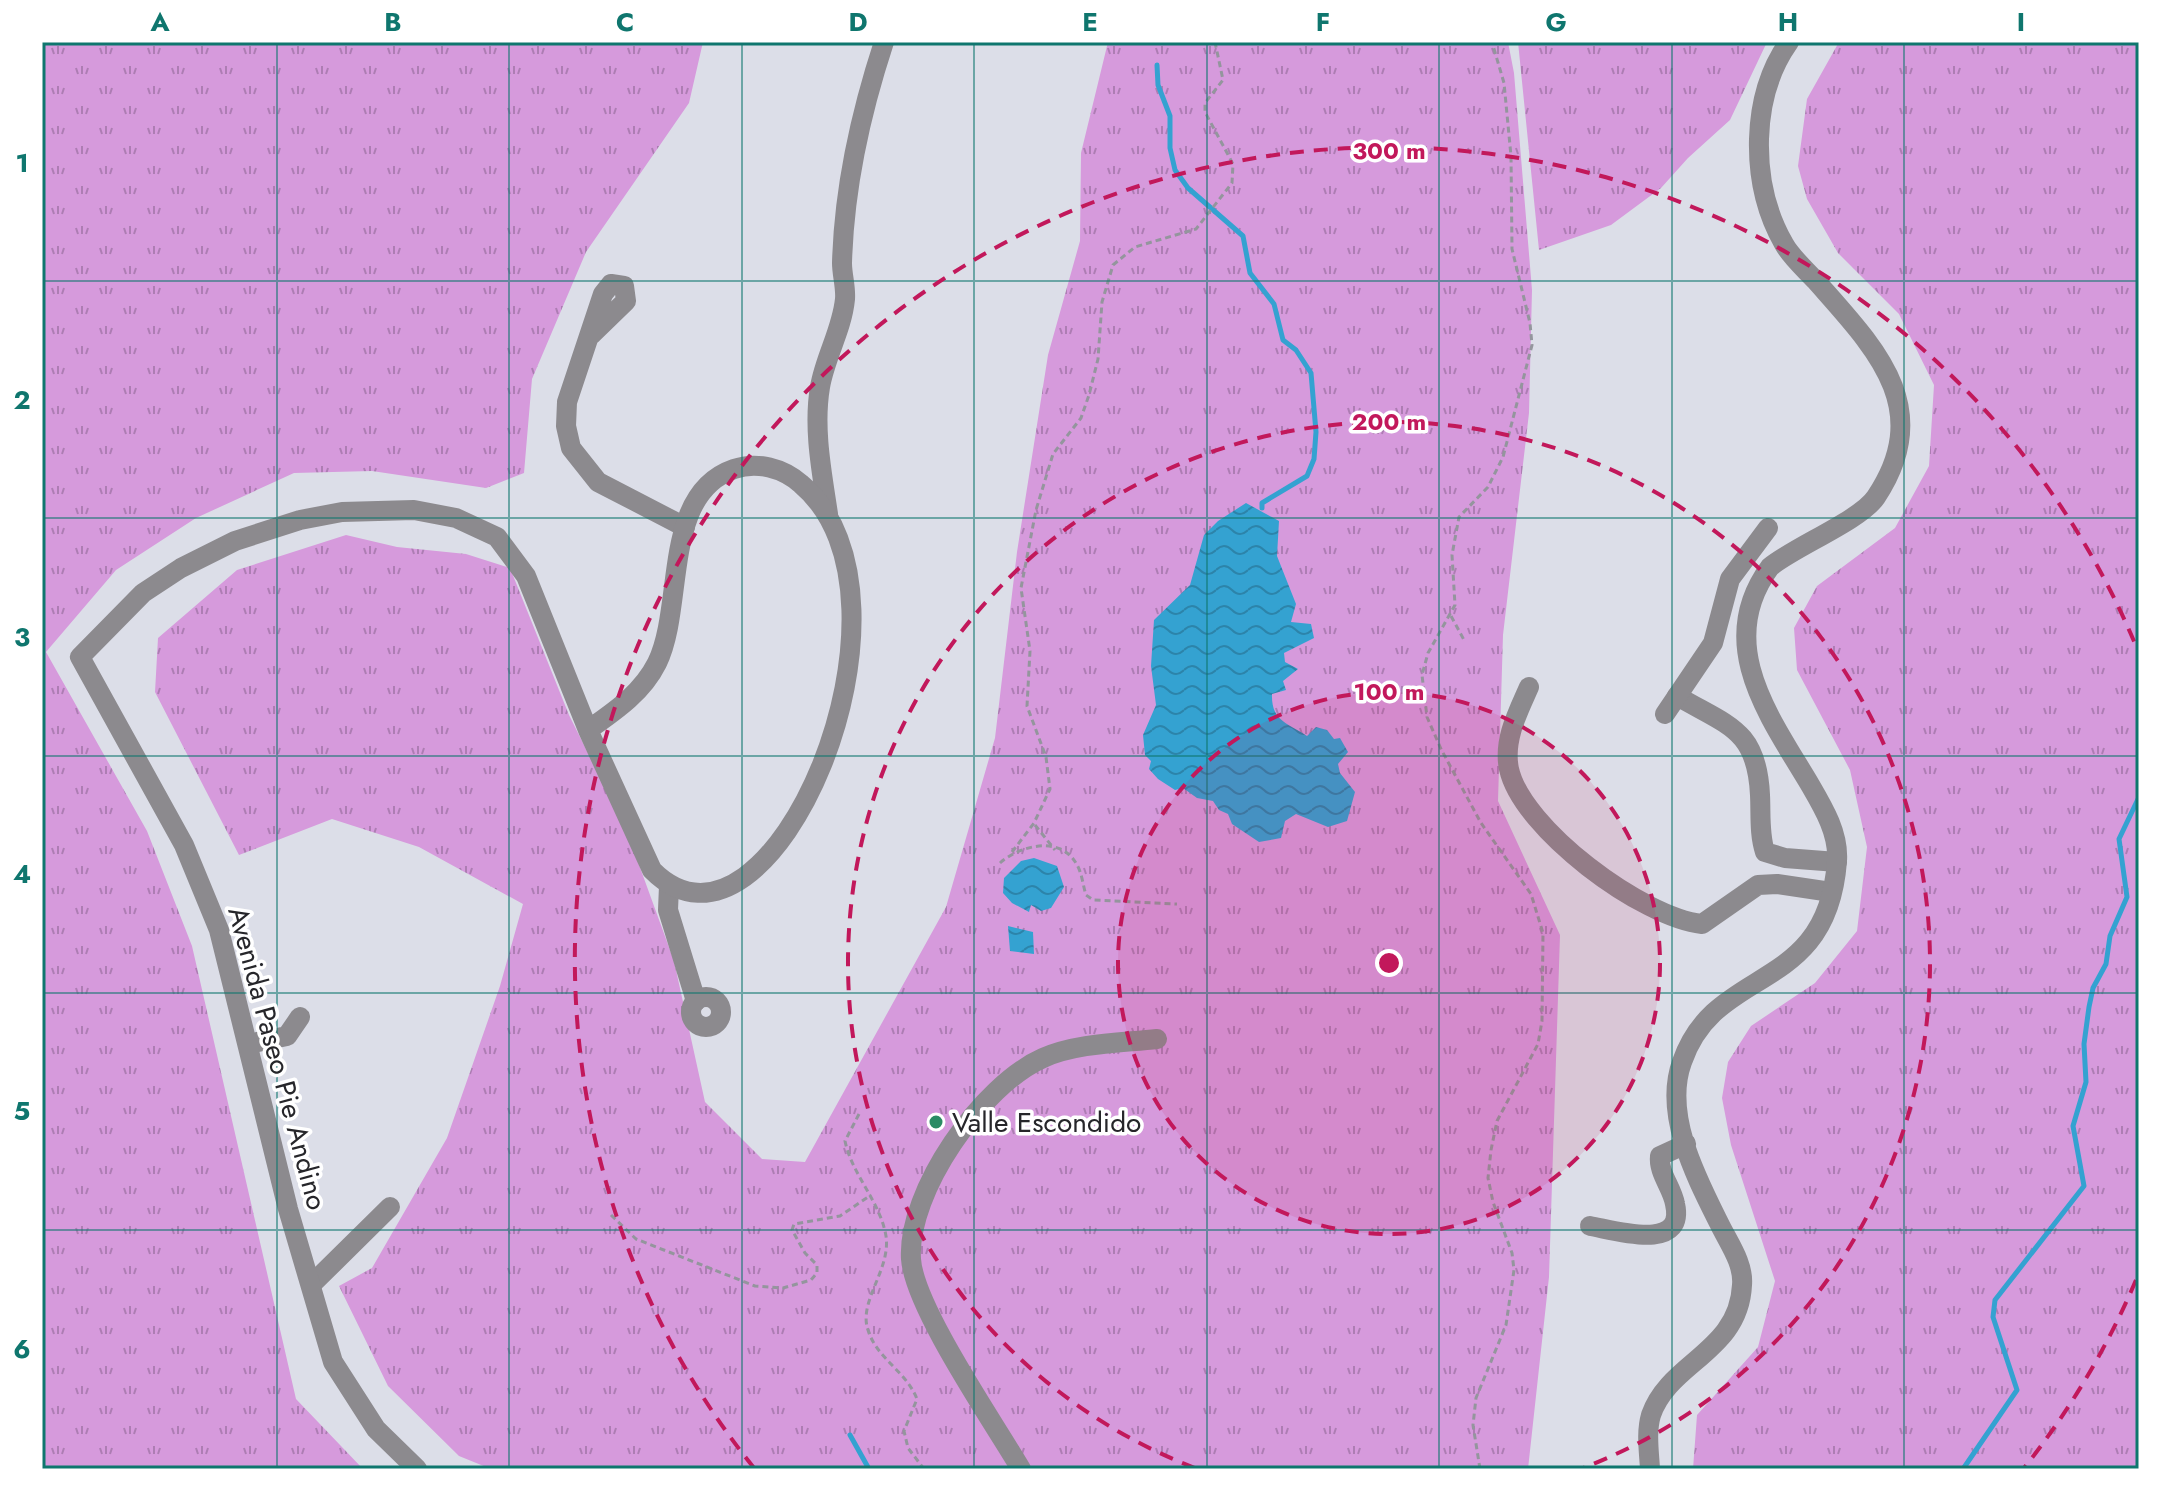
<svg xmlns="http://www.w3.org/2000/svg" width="2181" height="1511" viewBox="0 0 2181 1511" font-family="Jost,sans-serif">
<defs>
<pattern id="grass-tufts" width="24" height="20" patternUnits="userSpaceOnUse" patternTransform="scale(2)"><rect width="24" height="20" fill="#d69adc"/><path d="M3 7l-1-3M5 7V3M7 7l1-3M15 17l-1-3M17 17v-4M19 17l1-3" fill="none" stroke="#ad7db3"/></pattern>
<pattern id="water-waves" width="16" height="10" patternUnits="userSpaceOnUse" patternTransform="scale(2)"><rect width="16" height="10" fill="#34a2d1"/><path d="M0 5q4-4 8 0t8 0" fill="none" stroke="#2c84aa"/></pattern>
</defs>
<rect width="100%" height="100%" fill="#dcdee8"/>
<g fill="url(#grass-tufts)">
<polygon points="42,42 703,42 689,103 586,252 532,379 524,473 486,488 372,471 294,473 196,518 116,570 46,652 147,831 192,946 296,1399 363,1469 42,1469"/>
<polygon points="1108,42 1508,42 1514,73 1532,290 1529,413 1503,635 1498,801 1560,935 1549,1277 1528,1469 491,1469 459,1456 388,1386 339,1286 372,1268 447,1138 500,986 523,904 419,847 332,819 239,855 155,692 158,638 237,570 346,535 397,547 466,554 510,568 569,715 626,829 674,961 705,1102 762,1159 805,1162 946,907 995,738 1017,552 1048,355 1080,241 1081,153"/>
<polygon points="1518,42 1767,42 1730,120 1688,158 1661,188 1611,225 1539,250"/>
<polygon points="1839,42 2139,42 2139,1469 1693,1469 1697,1415 1758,1347 1775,1281 1731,1145 1722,1098 1728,1062 1751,1026 1815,983 1857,931 1867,847 1850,770 1797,670 1794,628 1817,586 1895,528 1929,466 1934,385 1899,314 1838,253 1807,199 1798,166 1807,99"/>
</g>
<g fill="url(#water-waves)">
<path d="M1246 503 1279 521 1277 556 1296 604 1291 622 1311 624 1314 638 1284 653 1285 662 1298 669 1283 681 1286 690 1272 694C1271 722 1289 723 1307 736L1316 727 1327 730 1334 739 1340 738 1348 752 1338 764 1340 773 1355 792 1347 821 1328 827 1296 814 1285 821 1281 838 1259 842 1232 824 1228 814 1219 810 1213 801 1197 798 1183 788 1175 790 1158 779 1149 769 1151 761 1145 755 1143 735 1156 705 1151 666 1154 620 1190 585 1204 535 1218 521Z"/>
<polygon points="1034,858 1057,866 1064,887 1051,908 1041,911 1031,905 1029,912 1012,903 1003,893 1004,878 1021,861"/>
<polygon points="1008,926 1033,932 1034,954 1010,951"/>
</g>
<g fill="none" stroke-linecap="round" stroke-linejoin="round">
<g stroke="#34a2d1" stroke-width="5">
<polyline points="1157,65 1158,85 1170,116 1170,148 1175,170 1188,188 1243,236 1250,273 1274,304 1283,340 1296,350 1311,373 1316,432 1314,459 1307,476 1262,503 1262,508"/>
<polyline points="850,1435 869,1469"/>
<polyline points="1963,1469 2017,1390 1993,1317 1995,1300 2084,1186 2073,1126 2086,1082 2084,1044 2089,1007 2093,988 2106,964 2110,936 2127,897 2119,839 2139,797"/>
</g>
<g stroke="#94959d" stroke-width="3" stroke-dasharray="6 4" stroke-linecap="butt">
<polyline points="1451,616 1464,640"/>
<polyline points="1035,825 1055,850"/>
<polyline points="1012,852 1034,823 1050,789 1046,757 1027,706 1030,651 1021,588 1036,510 1053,454 1081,418 1089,395 1098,359 1102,302 1113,265 1135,247 1196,229 1232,183 1233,164 1205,112 1205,103 1223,80 1215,42"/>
<path d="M1000 863C1019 846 1061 834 1077 865 1082 873 1083 886 1086 895L1093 900 1177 904"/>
<path d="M859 1114 845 1141C852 1175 880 1201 886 1236 891 1270 858 1301 868 1330 877 1359 906 1371 917 1399L904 1431 908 1448 924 1469"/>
<polyline points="611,1215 636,1239 755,1286 783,1288 811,1280 817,1273 817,1265 805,1253 792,1230 794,1224 840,1216 871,1195"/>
<polyline points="1480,1469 1473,1425 1476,1398 1506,1325 1514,1270 1512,1253 1493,1202 1488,1178 1491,1150 1497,1121 1538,1044 1542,1021 1543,933 1531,894 1481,823 1441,749 1427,717 1422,675 1428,653 1455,605 1452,555 1459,517 1488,487 1503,457 1532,345 1530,323 1512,249 1511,156 1504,83 1492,42"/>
</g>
<g stroke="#8c8a8e" stroke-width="20">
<polyline points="591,335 626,301 624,286 611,284 603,294 567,402 566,426 571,448 598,482 685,527"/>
<path d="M828 514C822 473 813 429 820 387 825 357 842 330 845 299 846 287 842 275 842 263 844 189 861 112 884 42"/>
<path d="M1529 687C1518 712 1503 740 1509 769 1522 829 1643 918 1702 924L1758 885 1777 884 1831 892"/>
<path d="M1677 696C1728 726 1757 729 1760 795 1761 814 1759 834 1765 852L1785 858 1837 862"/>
<polyline points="1665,714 1713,643 1730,579 1768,528"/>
<polyline points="669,886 668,910 696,1001"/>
<circle cx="706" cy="1012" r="15"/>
<polyline points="248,1044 287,1036 300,1017"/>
<path d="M1590 1226C1614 1230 1686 1253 1675 1204 1672 1187 1658 1173 1660 1156L1686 1144"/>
<polyline points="311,1285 390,1207"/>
<path d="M417 1469 376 1429 333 1362 288 1209 219 930 184 845 80 657 143 593 181 568 235 541 300 520 342 512 414 510 456 518 497 537 526 576 588 730 652 870C771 991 936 598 801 484 783 468 757 461 734 469 661 494 685 606 657 663 642 693 615 711 588 730"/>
<path d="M1021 1469C994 1423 914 1307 911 1259 907 1191 982 1085 1043 1058 1077 1043 1121 1043 1157 1039"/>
<path d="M1650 1469C1649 1451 1646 1432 1651 1415 1669 1362 1739 1352 1742 1285 1744 1263 1728 1242 1719 1223 1696 1177 1663 1114 1682 1062 1716 963 1827 996 1837 861 1839 833 1823 807 1809 783 1769 716 1714 643 1770 567 1794 547 1861 520 1876 497 1936 407 1874 347 1816 281 1805 269 1791 257 1784 244 1765 211 1758 177 1759 139 1760 104 1769 70 1789 42"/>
</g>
</g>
<path fill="none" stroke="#0f766e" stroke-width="2" stroke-opacity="0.55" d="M277 42V1469M509 42V1469M742 42V1469M974 42V1469M1207 42V1469M1439 42V1469M1672 42V1469M1904 42V1469M42 281H2139M42 518H2139M42 756H2139M42 993H2139M42 1230H2139"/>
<circle cx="1389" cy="963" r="271" fill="#c2185b" fill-opacity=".12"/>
<g fill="none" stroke="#c2185b" stroke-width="4" stroke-dasharray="14 10">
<circle cx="1389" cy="963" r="271"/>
<path d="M1195 1468A541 541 0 1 1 1583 1468"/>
<path d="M2136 1280A812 812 0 0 1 2024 1468M754 1468A812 812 0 1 1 2136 646"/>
</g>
<circle fill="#2a8b64" stroke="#fff" stroke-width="3" cx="936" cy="1122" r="8"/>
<g text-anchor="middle" stroke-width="7" stroke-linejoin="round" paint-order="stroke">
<g font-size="28" fill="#26262a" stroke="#fff">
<text transform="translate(278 1058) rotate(75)" y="10">Avenida Paseo Pie Andino</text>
</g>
<g font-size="28" fill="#26262a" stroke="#fff" text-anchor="start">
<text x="952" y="1132">Valle Escondido</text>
</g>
</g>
<circle cx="1389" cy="963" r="12" fill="#c2185b" stroke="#fff" stroke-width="4"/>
<g font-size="24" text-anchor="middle" font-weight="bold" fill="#c2185b" stroke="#fff" stroke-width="7" stroke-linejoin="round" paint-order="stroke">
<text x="1389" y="159">300 m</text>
<text x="1389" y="430">200 m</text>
<text x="1389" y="700">100 m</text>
</g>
<rect width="2181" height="1511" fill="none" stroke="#ffffff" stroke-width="88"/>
<rect x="44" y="44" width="2093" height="1423" fill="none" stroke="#0f766e" stroke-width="3"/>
<g font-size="26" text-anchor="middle" font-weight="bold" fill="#0f766e">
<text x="160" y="31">A</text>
<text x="393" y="31">B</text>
<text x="625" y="31">C</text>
<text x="858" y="31">D</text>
<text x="1090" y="31">E</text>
<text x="1323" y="31">F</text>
<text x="1556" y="31">G</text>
<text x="1788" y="31">H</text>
<text x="2021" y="31">I</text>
<text x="22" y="172">1</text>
<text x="22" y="409">2</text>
<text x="22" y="646">3</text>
<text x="22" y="883">4</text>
<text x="22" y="1120">5</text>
<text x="22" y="1358">6</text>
</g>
</svg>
